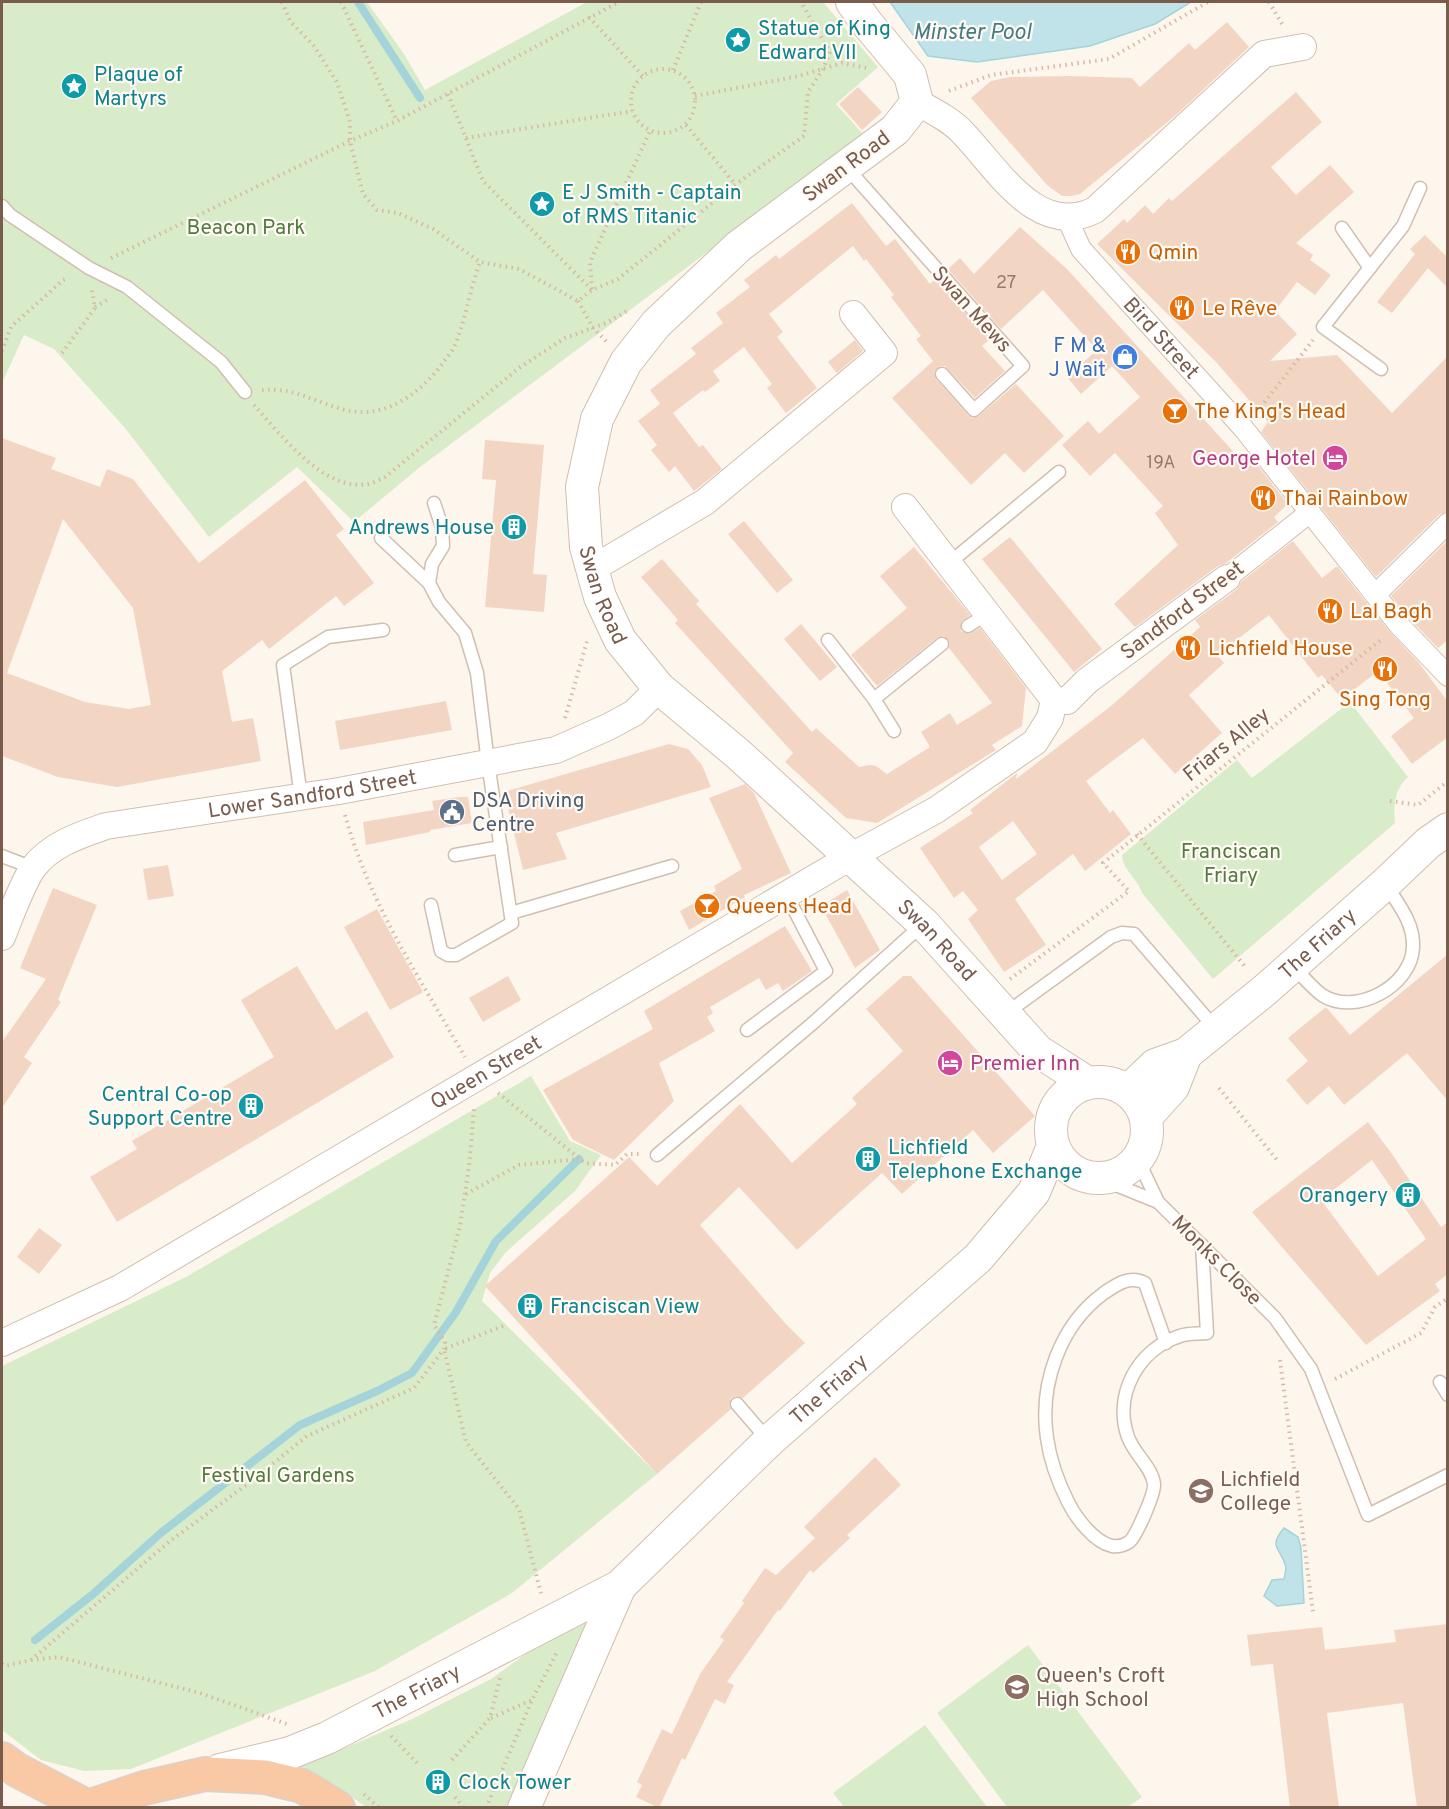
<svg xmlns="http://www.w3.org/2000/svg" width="1449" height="1809" viewBox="0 0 1449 1809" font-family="Overpass,sans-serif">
<rect width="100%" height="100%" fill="#fdf6ec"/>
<g fill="#d8ecc9">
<polygon points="2,2 367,2 404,54 425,90 587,2 823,2 878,67 836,104 864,135 420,467 354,522 297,467 209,537 125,428 54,349 24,335 2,383"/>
<path d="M1350 702 1408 777C1395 788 1393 806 1395 823L1213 979 1142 893C1138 879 1122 869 1122 855L1237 760 1252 778Z"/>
<polygon points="531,1076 570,1141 601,1155 575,1191 505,1253 490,1273 482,1301 657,1474 512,1593 375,1671 131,1769 84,1771 41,1760 2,1730 2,1366 186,1277"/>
<polygon points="582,1614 596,1625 508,1807 366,1807 335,1785 300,1767 410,1720 491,1679"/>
<polygon points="1028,1645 1142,1797 1128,1807 1007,1807 937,1713"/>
<polygon points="925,1725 987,1807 844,1807 833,1793"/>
</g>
<g fill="#bfe3e8" stroke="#a5d3da" stroke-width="1.5">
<polygon points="890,2 1191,2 1155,24 1090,46 977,62 928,56"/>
<path d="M1284 1528 1298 1537 1301 1548 1304 1603 1277 1606 1264 1596 1272 1580 1284 1579C1285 1575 1287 1568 1285 1564 1280 1548 1268 1547 1284 1528Z"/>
</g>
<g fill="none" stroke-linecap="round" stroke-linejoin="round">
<g stroke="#a5d3da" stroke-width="8">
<polyline points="358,2 420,98"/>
<polyline points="35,1640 92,1595 162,1532 300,1425 377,1391 412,1373 456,1312 496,1241 579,1159"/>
</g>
</g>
<g fill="#f3d5c3" fill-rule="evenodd">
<polygon points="1227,22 1249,47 1176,115 1080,194 1071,196 1062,196 1047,185 971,98 991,81 1010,77 1070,76 1132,78 1140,87 1189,43 1195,50"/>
<polygon points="858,87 882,112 862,130 839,104"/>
<polygon points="1296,92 1322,122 1271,167 1296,195 1330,165 1354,192 1296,243 1313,255 1310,260 1331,275 1315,295 1297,282 1275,311 1297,334 1270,361 1337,355 1392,413 1448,356 1448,511 1440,514 1376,577 1261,432 1268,422 1216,362 1097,244 1124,219 1127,223 1145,205 1153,214 1169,198 1172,201"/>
<polygon points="852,203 886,246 895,239 930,284 935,279 989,340 982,346 1005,371 975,398 945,366 940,366 934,372 936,379 968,415 972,418 979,416 1016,384 1064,436 1024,473 1005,453 971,485 892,398 933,361 916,339 921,336 891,297 894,295 866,259 864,261 853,246 769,314 783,332 777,337 817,388 786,413 767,388 772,384 744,347 713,371 720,381 705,392 703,390 673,413 699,447 703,445 722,469 694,491 675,466 669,472 651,450 657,445 638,421 660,404 650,390 696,354 691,348 723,323 716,313 750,287 744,280 776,255 779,259"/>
<polygon points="1020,227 1067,269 1241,460 1247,452 1288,504 1274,517 1278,522 1226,563 1218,566 1135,627 1114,604 1178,545 1155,513 1163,506 1115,453 1090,476 1062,445 1088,421 1099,434 1140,397 1112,366 1081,394 1067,377 1097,350 1043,290 1001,329 948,269 960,258 974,274"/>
<polygon points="1425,235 1448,258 1448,288 1428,268 1392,313 1377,302 1415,254 1410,249"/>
<polygon points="855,340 863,351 837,373 828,362"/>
<path d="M2 438 56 458 51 469 100 487 107 469 133 479 199 563 305 480 344 529 336 535 374 583 344 606 336 596 269 649 262 640 222 671 232 722 253 718 261 761 117 787 58 777 2 756ZM63 519 133 608 151 705 129 709 85 702 7 673Z"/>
<polygon points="485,440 544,445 533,574 547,575 544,612 485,607 496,480 482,479"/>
<polygon points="744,521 793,580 777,593 728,534"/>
<polygon points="1010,537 1102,649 1074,672 982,559"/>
<polygon points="1448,540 1448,640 1438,648 1408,617 1391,596"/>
<path d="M1293 541 1322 578 1337 566 1390 632 1419 663 1448 702V737L1412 764 1391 736 1414 718 1378 671 1342 699 1322 675 1318 678 1269 615 1217 655 1224 663 1189 695 1222 733 1175 774 1143 738 1086 781 1110 813 1113 810 1131 834 1085 871 1073 854 1015 899 1046 945 1004 972 968 919 978 910 963 891 954 898 920 848 973 813 970 810 1017 773 1016 779 1111 706 1200 627 1195 620 1236 590 1241 582ZM1013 821 1037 854 1002 880 979 847Z"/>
<polygon points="914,547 970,615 961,622 961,631 969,634 980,628 1026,688 1022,726 992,745 996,750 877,823 846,818 785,762 793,753 675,623 678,620 641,577 662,559 699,601 696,604 812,732 816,728 859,767 870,765 876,766 887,774 930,747 921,732 950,713 957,725 992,703 949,648 950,642 944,636 937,638 877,686 851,655 907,608 880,576"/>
<polygon points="801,624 837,667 820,681 784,639"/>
<polygon points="446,701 452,730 340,750 335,721"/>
<polygon points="669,744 688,749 702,765 711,787 556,833 567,859 523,870 504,792"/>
<polygon points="745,784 754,793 791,873 744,895 745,897 689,930 680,911 716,891 714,886 742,869 709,798"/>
<polygon points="459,797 468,797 472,823 430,830 430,832 366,845 363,822 434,810 432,801"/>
<polygon points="168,865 174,896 148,900 143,869"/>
<polygon points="53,888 97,905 58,1000 61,1002 24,1057 32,1063 2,1108 2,1042 46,979 20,968"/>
<polygon points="847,890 880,950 855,968 821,906"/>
<polygon points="377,909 423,992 390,1010 344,927"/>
<polygon points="785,926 812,971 783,991 778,983 766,990 759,978 710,1007 713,1013 707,1017 715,1031 659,1063 674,1101 614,1160 573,1140 543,1090 653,1029 644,1011"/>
<polygon points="1448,954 1448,1101 1407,1053 1344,1105 1329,1086 1307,1105 1286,1080 1308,1061 1288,1038 1326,1007 1350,1035"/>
<polygon points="297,966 336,1030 367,1011 394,1057 117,1222 90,1177 137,1149 132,1141 274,1057 241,1000"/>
<polygon points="508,976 521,1000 483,1022 469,998"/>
<polygon points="903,976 911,976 1035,1116 993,1153 973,1130 902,1194 882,1173 797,1250 739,1187 700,1225 785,1323 805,1343 743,1398 736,1396 731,1398 729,1405 731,1409 657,1474 485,1286 629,1157 657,1186 740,1104 792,1163 857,1104 852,1098 903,1051 866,1009"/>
<path d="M1368 1122 1392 1154 1441 1227 1448 1222V1274L1435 1284 1440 1291 1366 1345 1252 1212ZM1372 1160 1426 1239 1378 1276 1321 1200Z"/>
<polygon points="39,1228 62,1245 39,1274 17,1257"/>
<polygon points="875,1457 901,1485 847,1535 850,1538 813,1573 810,1570 780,1611 778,1610 727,1682 734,1685 725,1704 715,1699 685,1760 682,1758 659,1808 636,1797 642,1785 637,1782 662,1729 672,1734 700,1674 724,1640 720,1637 744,1603 742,1601 765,1568 776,1575 815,1538 804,1527"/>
<polygon points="1448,1624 1448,1808 1417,1808 1403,1703 1327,1713 1339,1808 1290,1808 1273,1664 1251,1666 1247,1635 1322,1627 1325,1650 1396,1642 1394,1630"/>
</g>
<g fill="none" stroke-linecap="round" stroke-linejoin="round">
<g stroke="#d1beb0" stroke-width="15">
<g id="service">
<polyline points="847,168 1023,366 974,410 942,374"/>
<polyline points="2,206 10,215 89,268 127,287 221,362 245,392"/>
<polyline points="1342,228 1370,268"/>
<polyline points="1381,369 1323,327 1403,226 1420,188"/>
<polyline points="381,538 429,583"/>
<polyline points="948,564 1059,472"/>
<polyline points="968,626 987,614"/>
<polyline points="828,640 874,699 894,731"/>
<polyline points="874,699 942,644"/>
<polyline points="301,797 283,665 328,637 383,630"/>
<polyline points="455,855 501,847"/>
<polyline points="2,856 33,868"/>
<polyline points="431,905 441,951 448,955 456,955 512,923 488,763 477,673 465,633 439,602 429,583 432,564 443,546 442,527 434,503"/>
<polyline points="511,913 672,866"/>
<path d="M1292 966C1302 975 1311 987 1322 995 1355 1017 1412 986 1413 947 1414 923 1399 905 1386 885"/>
<polyline points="1005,1014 1111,937 1122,933 1134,934 1215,1028"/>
<polyline points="747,1030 826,971 786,894"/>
<polyline points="657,1155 813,1023 923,924"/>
<polyline points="1138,1160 1158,1202 1275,1318 1311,1369 1368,1515 1448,1475"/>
<polyline points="1101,1179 1158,1202"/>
<path d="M1166 1343 1145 1283C1130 1275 1117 1284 1104 1293 1060 1325 1039 1384 1047 1438 1050 1460 1058 1482 1068 1502 1076 1518 1094 1542 1112 1546 1118 1547 1125 1545 1129 1542 1136 1537 1155 1493 1154 1484 1152 1467 1134 1454 1128 1437 1113 1395 1138 1349 1180 1336 1187 1333 1198 1334 1207 1333L1202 1245"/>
<polyline points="1440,1382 1448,1395"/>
<polyline points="737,1404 769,1441"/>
</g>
</g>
<g stroke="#d1beb0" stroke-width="22">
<g id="pedestrian">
<path id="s1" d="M1067 218 1081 249 1244 429 1399 625 1448 676"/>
<polyline points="1227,578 1309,513"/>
<polyline points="1376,594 1448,523"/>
</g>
</g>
<g stroke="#d1beb0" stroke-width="28">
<g id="minor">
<path d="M917 102C933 111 951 120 963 133 997 168 1037 239 1095 210L1264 54 1303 47"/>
<polyline points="592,569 705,502 884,353 853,314"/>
<polyline points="1054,700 1067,701 1087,681 1227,578"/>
<path id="s2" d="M2 937C10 917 22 884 33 868 51 844 80 835 106 826L339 791 556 750 608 727 634 713 659 688"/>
<path id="s3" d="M2 1343 120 1288 852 856 936 810 1035 742 1050 718 1054 700 905 507"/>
</g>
</g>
<g stroke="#d1beb0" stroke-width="34">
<g id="tertiary">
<path id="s4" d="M852 2 866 22 910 75 917 102 895 130 739 246 656 324 626 362 597 419 582 487 586 547 600 597 620 640 659 688 737 753 924 924 1038 1051 1088 1083"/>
<circle cx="1099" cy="1130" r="48"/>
<path id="s5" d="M1128 1091 1155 1065 1186 1054 1265 990 1385 884 1428 843 1448 829"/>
<polyline points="1146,1117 1173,1087 1186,1054"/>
<path id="s6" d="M220 1770 290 1753 327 1738 620 1586 769 1441 978 1258 1034 1192 1053 1146"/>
<polyline points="524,1808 620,1586"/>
</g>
</g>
<g stroke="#dad1cd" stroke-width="36">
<polyline id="trunk" points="2,1759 17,1770 88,1807 144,1788 205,1774 265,1777 302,1786 338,1808"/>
</g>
<g stroke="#d9b8a5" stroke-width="4" stroke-dasharray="1.5 4.5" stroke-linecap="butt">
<polyline points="282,2 290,21 314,46 337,82 350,122 350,141 363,194 377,210 398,213 433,229 480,262 519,269 578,301 592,290 618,279 736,184 804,136 808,92 823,69 830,52 801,2"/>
<polyline points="341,2 397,121"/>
<polyline points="1269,2 1284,27"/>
<polyline points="589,17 643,76"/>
<circle cx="663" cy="101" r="32"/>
<polyline points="673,70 701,2"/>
<polyline points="949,91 991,75 1109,59 1208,2"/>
<polyline points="448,94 483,181 592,290"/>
<polyline points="695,96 799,76 842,63 867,68"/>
<polyline points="686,125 735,184"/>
<polyline points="466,138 632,111"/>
<polyline points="111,258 350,141 397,121 619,2"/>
<polyline points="592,289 590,262 650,131"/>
<polyline points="578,301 593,328 607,342"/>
<polyline points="95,307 109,299"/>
<polyline points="2,351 11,327 63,280 69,278"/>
<polyline points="62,353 95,308 92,290"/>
<path d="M262 390C296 387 315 403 346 410 387 420 423 391 445 360 449 355 453 350 455 345 466 318 470 289 480 262"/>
<path d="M254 405C279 433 325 493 368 484 374 483 380 479 385 477L519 368 565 338 606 323 629 310"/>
<polyline points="1257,412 1313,340"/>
<polyline points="565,718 588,638"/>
<polyline points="1390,801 1418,805 1448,781"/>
<path d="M345 815C370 905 419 977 465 1057"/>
<polyline points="1137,834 1247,969"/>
<polyline points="1010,979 1129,891 1103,863 1382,639"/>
<polyline points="1219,1088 1277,1160"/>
<polyline points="498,1093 585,1163 615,1165 627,1154 639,1154"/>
<polyline points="466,1194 519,1165 579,1159"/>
<polyline points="503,1326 444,1349 466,1442 519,1509 542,1597"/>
<polyline points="1280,1360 1313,1612"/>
<polyline points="1335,1379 1421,1333 1435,1307 1448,1298"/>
<polyline points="31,1660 59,1657 200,1693 287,1724"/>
<polyline points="2,1664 5,1666 31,1660 170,1541 249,1483 307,1436 414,1388 444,1349 445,1342 434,1325 460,1226 469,1167 474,1109"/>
<polyline points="491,1718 532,1700"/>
<polyline points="391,1736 419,1765"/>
<polyline points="452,1760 490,1718 500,1678"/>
<polyline points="364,1794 379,1808"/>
<polyline points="455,1797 464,1808"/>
<polyline points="486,1808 532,1700 558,1650"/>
</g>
<use href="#service" stroke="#fff" stroke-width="12"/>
<use href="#pedestrian" stroke="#fff" stroke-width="20"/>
<use href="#minor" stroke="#fff" stroke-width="26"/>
<use href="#tertiary" stroke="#fff" stroke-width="32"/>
<use href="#trunk" stroke="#f9c8a4" stroke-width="33"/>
</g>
<defs>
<g id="sight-disc" transform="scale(1.35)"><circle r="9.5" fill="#0f9aa8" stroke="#fffaf3"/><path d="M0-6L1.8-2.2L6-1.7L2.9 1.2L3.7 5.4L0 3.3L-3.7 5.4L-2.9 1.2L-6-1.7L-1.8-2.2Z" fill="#fff"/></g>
<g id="restaurant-disc" transform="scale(1.35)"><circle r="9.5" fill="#e8710a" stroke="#fffaf3"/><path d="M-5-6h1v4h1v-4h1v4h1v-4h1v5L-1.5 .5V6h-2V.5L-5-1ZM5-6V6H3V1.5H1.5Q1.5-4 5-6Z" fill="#fff"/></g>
<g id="shop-disc" transform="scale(1.35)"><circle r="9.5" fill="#3f7fe0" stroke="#fffaf3"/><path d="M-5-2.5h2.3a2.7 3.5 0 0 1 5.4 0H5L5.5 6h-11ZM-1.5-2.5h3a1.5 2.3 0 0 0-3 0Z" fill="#fff"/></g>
<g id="bar-disc" transform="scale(1.35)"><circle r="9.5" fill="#e8710a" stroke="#fffaf3"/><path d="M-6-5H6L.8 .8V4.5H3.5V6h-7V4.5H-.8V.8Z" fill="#fff"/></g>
<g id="hotel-disc" transform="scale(1.35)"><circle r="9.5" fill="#d1479c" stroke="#fffaf3"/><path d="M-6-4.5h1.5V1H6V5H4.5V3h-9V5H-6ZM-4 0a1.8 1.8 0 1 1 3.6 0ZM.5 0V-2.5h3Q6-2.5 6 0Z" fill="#fff"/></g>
<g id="building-disc" transform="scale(1.35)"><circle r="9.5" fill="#0f9aa8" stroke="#fffaf3"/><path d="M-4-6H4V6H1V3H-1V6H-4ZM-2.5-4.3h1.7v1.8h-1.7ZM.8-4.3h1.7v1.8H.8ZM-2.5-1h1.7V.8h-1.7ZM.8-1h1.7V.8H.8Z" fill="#fff"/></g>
<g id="civic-disc" transform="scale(1.35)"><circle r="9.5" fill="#5c6f8a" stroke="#fffaf3"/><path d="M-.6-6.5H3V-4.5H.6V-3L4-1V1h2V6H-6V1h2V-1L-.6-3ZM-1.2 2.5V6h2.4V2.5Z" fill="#fff"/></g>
<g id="university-disc" transform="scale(1.35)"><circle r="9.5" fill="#8d6e63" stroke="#fffaf3"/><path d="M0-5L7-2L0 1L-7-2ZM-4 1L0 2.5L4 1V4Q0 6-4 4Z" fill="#fff"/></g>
<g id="school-disc" transform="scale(1.35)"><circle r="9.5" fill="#8d6e63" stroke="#fffaf3"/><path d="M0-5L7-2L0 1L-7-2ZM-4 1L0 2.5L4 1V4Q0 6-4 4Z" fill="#fff"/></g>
</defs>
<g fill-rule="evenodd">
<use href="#sight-disc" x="738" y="40"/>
<use href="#sight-disc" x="74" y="86"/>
<use href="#sight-disc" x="542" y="204"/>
<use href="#restaurant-disc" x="1128" y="252"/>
<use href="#restaurant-disc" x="1182" y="308"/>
<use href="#shop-disc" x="1125" y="357"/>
<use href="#bar-disc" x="1175" y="411"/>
<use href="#hotel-disc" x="1335" y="458"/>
<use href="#restaurant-disc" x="1263" y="498"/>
<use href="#building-disc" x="514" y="527"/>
<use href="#restaurant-disc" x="1330" y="611"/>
<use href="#restaurant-disc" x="1188" y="648"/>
<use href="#restaurant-disc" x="1385" y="669"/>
<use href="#civic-disc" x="452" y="812"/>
<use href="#bar-disc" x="707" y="906"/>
<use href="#hotel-disc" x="950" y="1063"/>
<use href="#building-disc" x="251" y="1106"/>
<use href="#building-disc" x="868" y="1159"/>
<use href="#building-disc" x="1408" y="1195"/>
<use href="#building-disc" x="530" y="1306"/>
<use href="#university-disc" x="1201" y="1491"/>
<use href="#school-disc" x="1017" y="1687"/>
<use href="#building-disc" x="438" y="1782"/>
</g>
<g text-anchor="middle" stroke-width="4.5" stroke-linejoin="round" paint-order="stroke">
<g font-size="18" fill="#987a6a">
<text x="1006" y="288">27</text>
<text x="1161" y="468">19A</text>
</g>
<g font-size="21" fill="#0d838f" stroke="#fffaf3" text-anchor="start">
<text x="758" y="35">Statue of King<tspan x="758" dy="24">Edward VII</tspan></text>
<text x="94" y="81">Plaque of<tspan x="94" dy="24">Martyrs</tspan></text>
<text x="562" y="199">E J Smith - Captain<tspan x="562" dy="24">of RMS Titanic</tspan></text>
<text x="494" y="534" text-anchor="end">Andrews House</text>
<text x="232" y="1101" text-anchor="end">Central Co-op<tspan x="232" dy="24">Support Centre</tspan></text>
<text x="888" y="1154">Lichfield<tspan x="888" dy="24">Telephone Exchange</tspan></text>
<text x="1388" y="1202" text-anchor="end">Orangery</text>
<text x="550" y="1313">Franciscan View</text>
<text x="458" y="1789">Clock Tower</text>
</g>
<g font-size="21" fill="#7a5c4d" stroke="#fffaf3">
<text transform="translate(846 166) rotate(-37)" y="7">Swan Road</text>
<text transform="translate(972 309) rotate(48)" y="7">Swan Mews</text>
<text dy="7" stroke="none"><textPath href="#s1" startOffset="154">Bird Street</textPath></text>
<text dy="7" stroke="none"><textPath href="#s4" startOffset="758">Swan Road</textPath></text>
<text transform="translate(1182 610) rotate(-37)" y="7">Sandford Street</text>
<text transform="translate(1226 744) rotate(-39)" y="7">Friars Alley</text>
<text dy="7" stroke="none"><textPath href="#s2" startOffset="370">Lower Sandford Street</textPath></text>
<text dy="7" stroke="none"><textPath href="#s4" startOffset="1244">Swan Road</textPath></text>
<text dy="7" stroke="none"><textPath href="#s5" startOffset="242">The Friary</textPath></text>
<text dy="7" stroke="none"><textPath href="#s3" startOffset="555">Queen Street</textPath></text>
<text transform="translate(1217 1260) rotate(45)" y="7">Monks Close</text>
<text dy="7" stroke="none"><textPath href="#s6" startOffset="729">The Friary</textPath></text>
<text dy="7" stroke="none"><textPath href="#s6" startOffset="213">The Friary</textPath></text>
</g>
<g font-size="21" fill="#537a41" stroke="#fffaf3">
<text x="246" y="234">Beacon Park</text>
<text x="1231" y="858">Franciscan<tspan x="1231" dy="24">Friary</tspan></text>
<text x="278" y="1482">Festival Gardens</text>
</g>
<g font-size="21" fill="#c56008" stroke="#fffaf3" text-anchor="start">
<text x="1148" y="259">Qmin</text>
<text x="1202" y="315">Le Rêve</text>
<text x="1194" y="418">The King's Head</text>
<text x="1282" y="505">Thai Rainbow</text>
<text x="1350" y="618">Lal Bagh</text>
<text x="1208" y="655">Lichfield House</text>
<text x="1385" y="706" text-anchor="middle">Sing Tong</text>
<text x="726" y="913">Queens Head</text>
</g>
<g font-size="21" fill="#366cbe" stroke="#fffaf3" text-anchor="end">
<text x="1106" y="352">F M &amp;<tspan x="1106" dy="24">J Wait</tspan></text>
</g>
<g font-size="21" fill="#b23c85" stroke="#fffaf3" text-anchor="end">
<text x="1316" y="465">George Hotel</text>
<text x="970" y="1070" text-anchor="start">Premier Inn</text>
</g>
<g font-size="21" fill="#4e5e75" stroke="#fffaf3" text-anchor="start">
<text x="472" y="807">DSA Driving<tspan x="472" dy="24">Centre</tspan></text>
</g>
<g font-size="21" fill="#785e54" stroke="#fffaf3" text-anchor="start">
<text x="1220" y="1486">Lichfield<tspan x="1220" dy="24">College</tspan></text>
<text x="1036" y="1682">Queen's Croft<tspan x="1036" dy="24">High School</tspan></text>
</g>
<g font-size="22" font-style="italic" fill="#437c86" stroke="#fffaf3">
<text x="972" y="39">Minster Pool</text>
</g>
</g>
<rect width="1449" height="1809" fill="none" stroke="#7a5c4d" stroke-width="6"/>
</svg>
